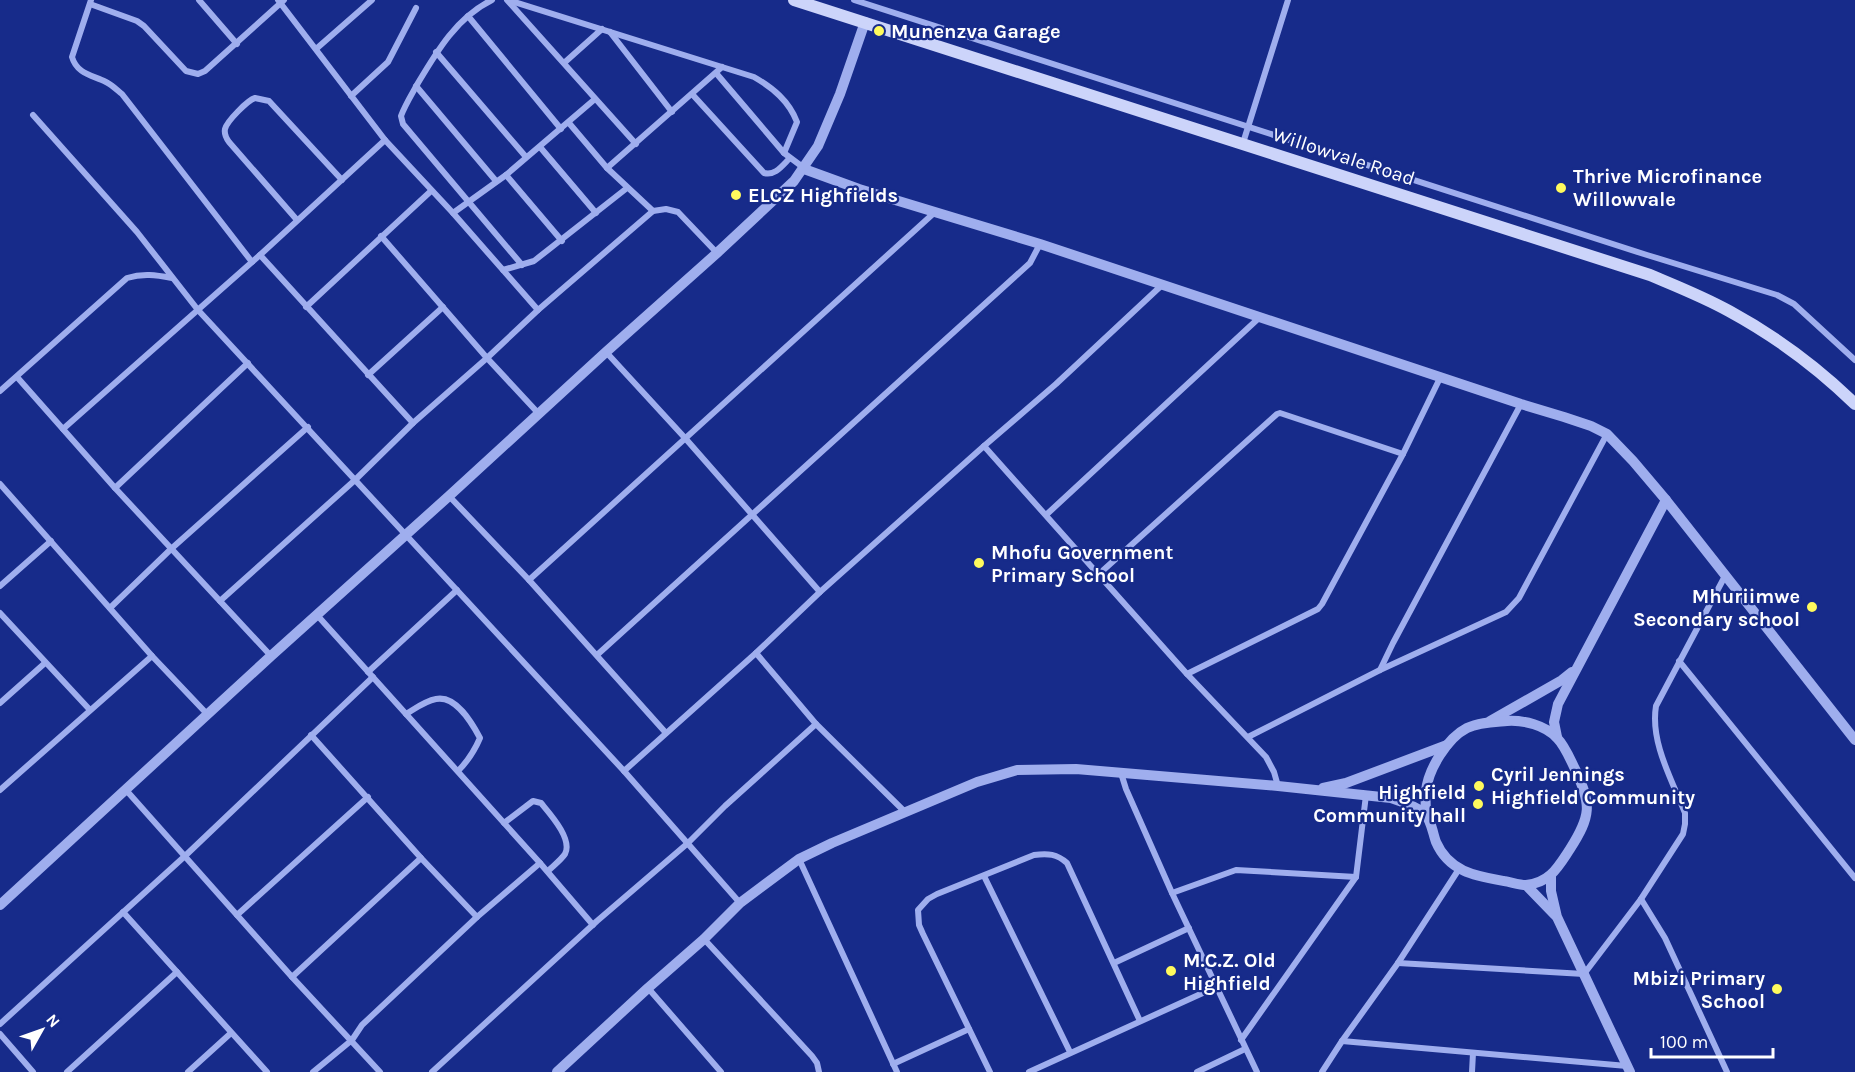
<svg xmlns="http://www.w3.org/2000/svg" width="1855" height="1072" viewBox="0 0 1855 1072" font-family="Karla,sans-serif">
<rect width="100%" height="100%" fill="#172b8a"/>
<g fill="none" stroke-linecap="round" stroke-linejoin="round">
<g stroke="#9faeee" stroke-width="6">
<path d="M91 0 72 57C77 74 92 75 106 82 112 85 117 90 122 94L252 262"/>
<polyline points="199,0 237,44"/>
<polyline points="278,0 385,140 453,213 538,310"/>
<path d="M492 0C457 17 437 51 418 83 412 94 405 105 401 116L403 124 522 265"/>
<polyline points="507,0 636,144"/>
<path d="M508 0 754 77C773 88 789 101 797 122L784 153"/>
<polyline points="854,0 1647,255 1777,295 1794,304 1855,360"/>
<polyline points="90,4 137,21 144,26 186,71 198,74 205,71 284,0"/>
<polyline points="468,16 561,129"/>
<polyline points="610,32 672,112"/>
<polyline points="316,49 372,0"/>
<polyline points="436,52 526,157"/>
<polyline points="564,63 602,29"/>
<polyline points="716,73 784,153 804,168"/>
<polyline points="416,86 496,181"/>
<path d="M692 94 764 173C775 176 782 166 789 159"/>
<polyline points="351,96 388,62 416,8"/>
<polyline points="33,115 137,232 198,310 624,771 740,903"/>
<polyline points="569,123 607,168 653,211"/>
<polyline points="1243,143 1288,0"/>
<polyline points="540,147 596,213"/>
<polyline points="607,168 722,67"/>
<polyline points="506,175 562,241"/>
<polyline points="453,213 506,175 595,99"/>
<path d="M297 220 229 142C226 138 224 134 225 129 227 121 248 100 255 98L269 101 342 180"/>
<polyline points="381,236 487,358 539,414"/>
<polyline points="260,255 413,423"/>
<polyline points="503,270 534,261 627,188"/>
<polyline points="306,307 431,191"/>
<polyline points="606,352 685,438 820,592"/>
<polyline points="368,375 443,307"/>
<polyline points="17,377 115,488 271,656"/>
<path d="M0 391 127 278C143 273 156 275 172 278"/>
<polyline points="63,429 260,255 385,140"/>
<polyline points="984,446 1187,674 1266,757 1274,772 1278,786"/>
<polyline points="0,484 152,656 208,715"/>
<polyline points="115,488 248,363"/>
<polyline points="449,496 529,580 666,733"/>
<polyline points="1046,515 1260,317"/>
<polyline points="1099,574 1277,414 1280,413 1403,454"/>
<polyline points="529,580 934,213"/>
<polyline points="0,586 51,541"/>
<polyline points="220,601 355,480 413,423 487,358 538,310 653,211 666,209 678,212 717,253"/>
<polyline points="110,608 171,549 308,427"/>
<polyline points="0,613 90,710"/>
<polyline points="317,615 540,863 593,925"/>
<polyline points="756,653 816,724 905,812"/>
<polyline points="597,655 1030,263 1040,244"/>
<polyline points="1679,661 1855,878"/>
<polyline points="1380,670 1393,643 1521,404"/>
<polyline points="368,672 457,590"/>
<polyline points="1187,674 1318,609 1322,604 1403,454 1441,376"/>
<polyline points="0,703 45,663"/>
<path d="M406 714C416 708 425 701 436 699 456 695 472 723 480 738 474 752 468 761 458 771"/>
<polyline points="311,735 421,858 477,917"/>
<polyline points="1248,737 1380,670 1506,612 1519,598 1607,434"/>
<polyline points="624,771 756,653 820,592 984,446 1056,384 1162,285"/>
<polyline points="1121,773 1126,789 1172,893 1257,1072"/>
<polyline points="0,790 152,656"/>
<polyline points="126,790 292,977 380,1072"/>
<path d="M504 823 533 801 541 803C550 814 573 839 565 854 561 860 553 866 548 871"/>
<polyline points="799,859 897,1072"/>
<polyline points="984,876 1070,1052"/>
<polyline points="1172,893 1236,870 1356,877"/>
<polyline points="1641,899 1665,938 1727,1072"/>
<polyline points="123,912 267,1072"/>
<polyline points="237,915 368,797"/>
<polyline points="704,939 812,1056 817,1063 819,1072"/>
<polyline points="1114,963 1189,928"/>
<path d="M1398 963 1584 974 1641 899 1683 834 1685 824V813C1672 780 1650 742 1656 706L1725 576"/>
<polyline points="292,977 421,858"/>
<polyline points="648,988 721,1072"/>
<polyline points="0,1024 185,856 373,677"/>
<polyline points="0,1034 33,1072"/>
<polyline points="1241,1040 1356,877 1366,795"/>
<polyline points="1342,1041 1627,1066"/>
<polyline points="893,1064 969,1029"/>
<polyline points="67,1072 177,972"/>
<polyline points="188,1072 231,1033"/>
<polyline points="313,1072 352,1040 362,1025 477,917 540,863"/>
<polyline points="432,1072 597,921 688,843 725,806 816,724"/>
<path d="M990 1072 923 934 919 925 918 910 928 899 937 894 1034 855C1048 853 1057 854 1067 863L1140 1021"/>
<polyline points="1029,1072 1216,987"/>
<polyline points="1197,1072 1245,1049"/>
<polyline points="1322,1072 1342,1041 1398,963 1459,869"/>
<polyline points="1472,1072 1473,1053"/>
</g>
<g stroke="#9faeee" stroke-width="10">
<polyline points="804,169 859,189 1040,244 1521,404 1564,417 1591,426 1607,434 1633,461 1666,500 1855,740"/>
<polyline points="1490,721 1562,680 1572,672"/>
<polyline points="1557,737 1554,722 1558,704 1666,500"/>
<polyline points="1323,788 1346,783 1447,745"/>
<polyline points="1551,876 1551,891 1557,917 1630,1072"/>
<polyline points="1526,885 1555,915"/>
<polyline points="0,905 271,656 449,496 606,352 717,253 794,181 818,146 840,94 865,22"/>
<path d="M557 1072 648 988 704 939 740 903 799 859 832 843 977 782 1017 770 1076 769 1278 786 1391 798C1402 802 1415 805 1424 813 1431 819 1433 834 1436 842 1449 872 1476 876 1504 881 1511 882 1519 885 1526 885 1550 883 1558 867 1570 849 1591 816 1592 805 1575 769 1570 759 1565 746 1557 738 1545 725 1524 720 1507 721 1494 722 1479 722 1467 728 1447 738 1428 770 1426 791 1425 799 1426 807 1426 814"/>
</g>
<path stroke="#ccd4fa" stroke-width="12" d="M794 0 1650 275C1676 286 1704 297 1729 311 1775 336 1818 368 1855 404"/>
</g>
<g fill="#fffa5d" stroke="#172b8a" stroke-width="2">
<circle cx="879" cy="31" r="6"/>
<circle cx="1561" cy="188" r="6"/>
<circle cx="736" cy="195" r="6"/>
<circle cx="979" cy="563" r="6"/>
<circle cx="1812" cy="607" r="6"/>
<circle cx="1479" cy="786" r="6"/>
<circle cx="1478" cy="804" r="6"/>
<circle cx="1171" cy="971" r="6"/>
<circle cx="1777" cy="989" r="6"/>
</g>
<g text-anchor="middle" stroke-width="4.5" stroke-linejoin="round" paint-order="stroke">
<g font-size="20" font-weight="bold" fill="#fff" stroke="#172b8a" text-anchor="start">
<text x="891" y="38">Munenzva Garage</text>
<text x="1573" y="183">Thrive Microfinance<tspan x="1573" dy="23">Willowvale</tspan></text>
<text x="748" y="202">ELCZ Highfields</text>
<text x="991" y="559">Mhofu Government<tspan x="991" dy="23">Primary School</tspan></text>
<text x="1800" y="603" text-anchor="end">Mhuriimwe<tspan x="1800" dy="23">Secondary school</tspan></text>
<text x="1491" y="781">Cyril Jennings<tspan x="1491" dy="23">Highfield Community</tspan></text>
<text x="1466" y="799" text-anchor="end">Highfield<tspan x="1466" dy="23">Community hall</tspan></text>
<text x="1183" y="967">M.C.Z. Old<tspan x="1183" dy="23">Highfield</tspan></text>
<text x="1765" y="985" text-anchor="end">Mbizi Primary<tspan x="1765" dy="23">School</tspan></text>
</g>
<g font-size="20" fill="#fff" stroke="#172b8a">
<text transform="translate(1344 156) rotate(18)" y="7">Willowvale Road</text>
</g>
</g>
<g transform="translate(42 1030) rotate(50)" stroke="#172b8a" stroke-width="4.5" paint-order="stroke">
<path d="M0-4.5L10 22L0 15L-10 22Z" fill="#ffffff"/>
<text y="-9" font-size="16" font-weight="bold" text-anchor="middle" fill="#ffffff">N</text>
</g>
<path d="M1651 1048v9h122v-9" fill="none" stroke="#ffffff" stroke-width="3"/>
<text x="1660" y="1048" font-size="18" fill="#ffffff" stroke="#172b8a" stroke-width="4.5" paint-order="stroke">100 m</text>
</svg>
